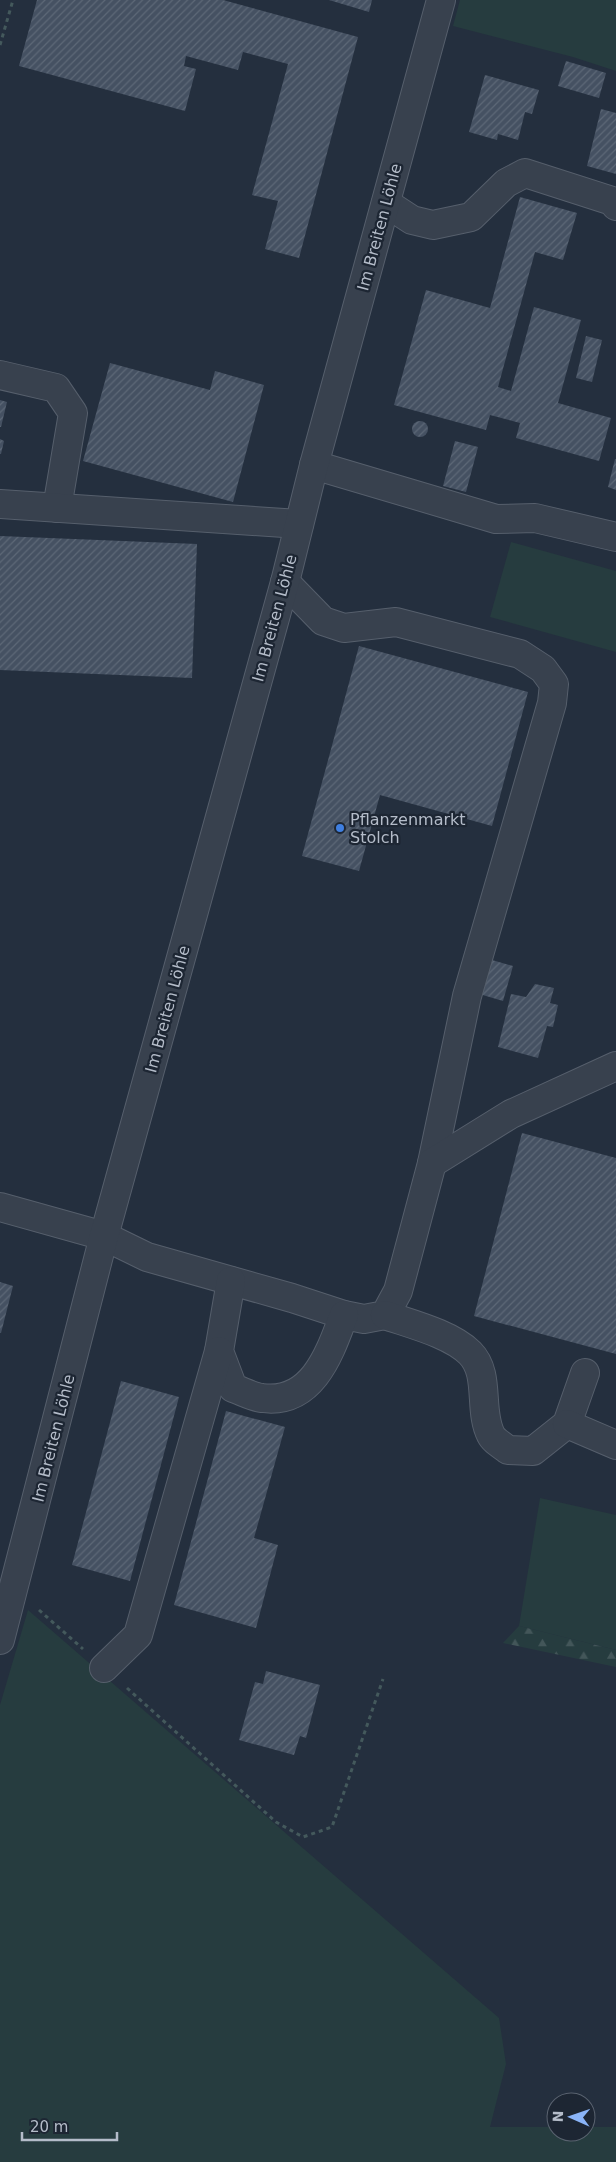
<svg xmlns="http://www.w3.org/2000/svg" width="616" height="2162" viewBox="0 0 616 2162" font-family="'DejaVu Sans',sans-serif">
<defs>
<pattern id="forest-firs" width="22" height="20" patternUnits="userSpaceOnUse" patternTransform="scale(1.25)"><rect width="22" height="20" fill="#263c3f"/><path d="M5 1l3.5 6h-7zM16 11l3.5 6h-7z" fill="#435659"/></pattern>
<pattern id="building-hatch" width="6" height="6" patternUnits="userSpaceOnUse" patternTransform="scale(1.25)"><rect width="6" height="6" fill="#455162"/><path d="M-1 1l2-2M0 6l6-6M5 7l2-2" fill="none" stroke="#5d6877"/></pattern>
</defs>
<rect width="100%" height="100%" fill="#242f3e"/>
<g fill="#263c3f">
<polygon points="460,0 616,0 616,71 573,57 453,26"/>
<polygon points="511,542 616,571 616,652 490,617"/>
<polygon points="540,1498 616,1515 616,1650 519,1626"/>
<polygon points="28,1610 499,2018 506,2064 490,2127 556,2127 556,2132 586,2132 586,2127 616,2127 616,2162 0,2162 0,1705"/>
</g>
<polygon fill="url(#forest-firs)" points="519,1626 616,1650 616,1667 503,1643"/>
<g fill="url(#building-hatch)">
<polygon points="37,0 223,0 358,37 299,258 265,249 278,201 252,195 288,64 243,52 238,70 186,56 184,66 196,69 185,111 19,66"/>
<polygon points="329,0 372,0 369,12"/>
<polygon points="566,61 606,73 599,98 558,86"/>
<polygon points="485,75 539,90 532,114 525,112 518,140 498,134 497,140 469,132"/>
<polygon points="601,109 616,113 616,174 587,166"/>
<polygon points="520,197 577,213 563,260 535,252 498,387 511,391 534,307 581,320 558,403 611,418 599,461 516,438 520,423 490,415 486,430 394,405 426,290 490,308"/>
<polygon points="586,336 602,340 592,382 576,378"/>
<polygon points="110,363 210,390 215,371 264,385 233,502 83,461"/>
<polygon points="0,400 7,402 1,427 0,427"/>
<circle cx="420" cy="429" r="8"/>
<polygon points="0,439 4,441 1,454 0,454"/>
<polygon points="455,441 478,447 466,492 443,486"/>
<polygon points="615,459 616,459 616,490 608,487"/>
<polygon points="0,536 197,544 192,678 0,670"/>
<polygon points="359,646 528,692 492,826 380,795 359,871 302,856"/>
<polygon points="485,958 513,966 503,1001 476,993"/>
<polygon points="535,984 554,988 550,1003 558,1005 553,1027 547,1026 538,1058 498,1047 511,994 526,997"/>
<polygon points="522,1133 616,1158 616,1354 474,1316"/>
<polygon points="0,1282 13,1286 1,1333 0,1333"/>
<polygon points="121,1381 179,1397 130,1581 72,1565"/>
<polygon points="226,1411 285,1427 254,1538 278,1545 256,1628 174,1605"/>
<polygon points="266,1671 320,1685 306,1738 300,1736 294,1755 239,1740 255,1682 263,1684"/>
</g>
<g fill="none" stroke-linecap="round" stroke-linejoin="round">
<g stroke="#565f6c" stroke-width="30">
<g id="minor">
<polyline points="386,203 412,220 433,225 471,217 506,183 525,173 612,201 616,206"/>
<polyline points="0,375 56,388 73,413 57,508"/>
<polyline points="314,465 496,519 535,518 616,537"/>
<polyline points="0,504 299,524"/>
<polyline points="285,582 323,621 344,628 396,622 520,654 543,669 554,684 552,703 467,996 432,1163"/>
<polyline points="0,1207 104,1236 147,1257 292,1298 344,1315 364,1319 385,1315 398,1291 432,1163 511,1114 616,1066"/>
<path d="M231 1281 219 1351 233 1388C242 1391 253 1397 262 1398 313 1405 330 1352 344 1315"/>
<path d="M385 1315C411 1324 451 1334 470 1353 491 1374 478 1410 491 1435 493 1440 503 1446 508 1450L533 1451 567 1424 585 1373"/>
<polyline points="567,1424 616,1445"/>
<polyline points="0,1640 104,1236 285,582 314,465 441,0"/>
<polyline points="104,1668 138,1635 219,1351"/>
</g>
</g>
<g stroke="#44595c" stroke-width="3" stroke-dasharray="4 4" stroke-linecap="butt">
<polyline points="0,45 13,0"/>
<polyline points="39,1610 83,1649"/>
<polyline points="127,1688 276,1822 303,1837 332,1827 383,1679"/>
</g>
<use href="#minor" stroke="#38414e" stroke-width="28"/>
</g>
<circle fill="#3f7fe0" stroke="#1d2633" stroke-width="2" cx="340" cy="828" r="5"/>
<g text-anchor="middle" stroke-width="4.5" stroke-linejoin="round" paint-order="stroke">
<g font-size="16" fill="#b4bcc9" stroke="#1d2633">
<text transform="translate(379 227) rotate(-75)" y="6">Im Breiten Löhle</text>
<text transform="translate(274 618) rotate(-75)" y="6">Im Breiten Löhle</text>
<text transform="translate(167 1009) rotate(-75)" y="6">Im Breiten Löhle</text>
<text transform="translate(53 1438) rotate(-76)" y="6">Im Breiten Löhle</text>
</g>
<g font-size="16" fill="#b4bcc9" stroke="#1d2633" text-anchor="start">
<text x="350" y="825">Pflanzenmarkt<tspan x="350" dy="18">Stolch</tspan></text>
</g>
</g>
<g transform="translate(571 2117) rotate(272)"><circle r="24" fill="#1d2633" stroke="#59626f"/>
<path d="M0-4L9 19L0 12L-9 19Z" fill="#8ab4f8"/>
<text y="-8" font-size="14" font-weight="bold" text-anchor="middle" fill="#b4bcc9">N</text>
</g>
<path d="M22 2132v8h95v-8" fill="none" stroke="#b4bcc9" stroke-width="2.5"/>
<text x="30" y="2132" font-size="15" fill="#b4bcc9" stroke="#1d2633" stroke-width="4" paint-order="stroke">20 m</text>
</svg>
